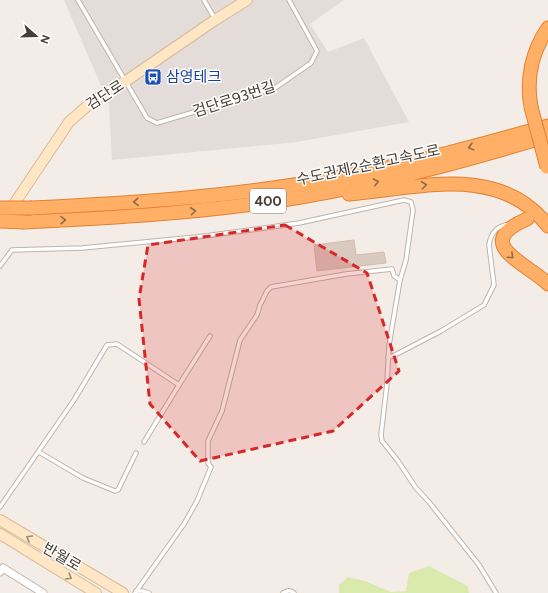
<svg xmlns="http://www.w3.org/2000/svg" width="548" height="593" viewBox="0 0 548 593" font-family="Figtree,'Noto Sans KR',sans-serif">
<rect width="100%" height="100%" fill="#f4ede7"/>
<polygon fill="#e3dcd8" points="64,0 344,0 310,24 328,52 364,38 409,122 297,142 112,160 109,104"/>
<polygon fill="#daeaad" points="429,566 468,586 469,593 339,593 339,585 348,577 365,581 391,592 406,591 409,573"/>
<polygon fill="#d9c9be" stroke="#d1bdae" points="354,240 356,255 384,252 386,263 317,271 314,245"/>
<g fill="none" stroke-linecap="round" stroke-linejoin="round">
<g stroke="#c0b3a9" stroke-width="5.5">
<g id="service">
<polyline points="78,0 147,118 157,123 275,88 311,63 317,51 289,0"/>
<polyline points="204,0 215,19"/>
<polyline points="0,266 12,250 82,248 197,237 250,230 299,223 404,200 411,202 413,210 406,260 400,280 389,345 387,383 381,435 382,441 398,461 416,488 429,502 479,565 496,593"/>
<path d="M388 357 393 356 441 331 484 305 494 285 489 245C491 232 497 226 510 224"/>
<polyline points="179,385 210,336"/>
<polyline points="39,452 83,478 115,491 118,490 136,453"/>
<polyline points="0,507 74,400 107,345 117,344 179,385 144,442"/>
<polyline points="136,591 143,591 149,593"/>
<polyline points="135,593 184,524 197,501 211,467 208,463 208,441 222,411 240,340 257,315 260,305 267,291 271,287 346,274 392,269 394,276 400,280"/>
<path d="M283 593C287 591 290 589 294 593"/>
</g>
</g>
<g stroke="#c0b3a9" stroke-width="9">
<polyline id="minor" points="0,572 3,568 43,593"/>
</g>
<g stroke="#d9bb96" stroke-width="12">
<g id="secondary">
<polyline points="8,213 69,122 94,100 126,81 215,20 247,0"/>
<polyline points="0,520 123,593"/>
<polyline points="0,534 96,593"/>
</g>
</g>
<g stroke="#e47f30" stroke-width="15">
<g id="motorway">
<path d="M531 107C526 79 532 51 548 28"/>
<path d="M349 194C416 189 499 162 548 226"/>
<path d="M32 208C132 203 231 197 330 179 404 166 476 146 548 126"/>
<path d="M527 219C470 244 527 263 548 284"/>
<path d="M24 222C117 218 209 212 301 197 385 183 467 160 548 136"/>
</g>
</g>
<use href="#service" stroke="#fff" stroke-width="3.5"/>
<use href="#minor" stroke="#fff" stroke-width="7"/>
<use href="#secondary" stroke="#ffe6c5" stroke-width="10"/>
<use href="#motorway" stroke="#ffaf66" stroke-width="13"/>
<g stroke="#e47f30" stroke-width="15" stroke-linecap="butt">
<g id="motorway-bridge">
<polyline points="531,107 547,167"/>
<polyline points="0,208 32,208"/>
<polyline points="0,221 24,222"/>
</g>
</g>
<use href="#motorway-bridge" stroke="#ffaf66" stroke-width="13"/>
</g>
<defs><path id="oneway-chevron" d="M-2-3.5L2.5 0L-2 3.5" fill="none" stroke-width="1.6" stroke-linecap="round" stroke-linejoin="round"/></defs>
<g stroke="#916b49">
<use href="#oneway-chevron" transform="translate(471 147) rotate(165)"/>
<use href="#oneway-chevron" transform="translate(376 182) rotate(-12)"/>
<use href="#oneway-chevron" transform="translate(424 185) rotate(-7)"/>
<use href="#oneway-chevron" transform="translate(136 202) rotate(176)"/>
<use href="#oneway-chevron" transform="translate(193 211) rotate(-7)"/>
<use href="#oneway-chevron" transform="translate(63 220) rotate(-2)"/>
<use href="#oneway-chevron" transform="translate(511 256) rotate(43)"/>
</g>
<g stroke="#9a8976">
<use href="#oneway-chevron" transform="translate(29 538) rotate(-150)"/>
<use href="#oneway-chevron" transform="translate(69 577) rotate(31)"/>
</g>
<path fill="#d62828" fill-opacity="0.2" stroke="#d62828" stroke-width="3" stroke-dasharray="8 5" stroke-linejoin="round" d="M285 225 367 273 399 371 333 431 200 461 150 404 139 299 148 245Z"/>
<defs>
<g id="bus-square" transform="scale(0.9)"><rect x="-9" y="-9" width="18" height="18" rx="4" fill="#1a4fb4" stroke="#fff"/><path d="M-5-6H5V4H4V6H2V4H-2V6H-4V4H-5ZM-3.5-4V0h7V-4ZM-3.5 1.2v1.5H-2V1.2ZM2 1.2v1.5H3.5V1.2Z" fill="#fff"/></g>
</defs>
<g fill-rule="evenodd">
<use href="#bus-square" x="153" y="77"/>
</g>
<g text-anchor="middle" stroke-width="3" stroke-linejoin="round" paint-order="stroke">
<rect fill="#fff" stroke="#7e7772" stroke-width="1" x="250" y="189" width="36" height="24" rx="3"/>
<g font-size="14" font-weight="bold" fill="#473d35">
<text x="268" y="206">400</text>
</g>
<g font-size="15" fill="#164399" stroke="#fff" text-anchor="start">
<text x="166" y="82">삼영테크</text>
</g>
<g font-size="15" fill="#473d35" stroke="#fff">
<text transform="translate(105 95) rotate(-33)" y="5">검단로</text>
<text transform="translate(234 99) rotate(-18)" y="5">검단로93번길</text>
<text transform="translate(368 165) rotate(-12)" y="5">수도권제2순환고속도로</text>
<text transform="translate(62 557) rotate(30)" y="5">반월로</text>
</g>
</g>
<g transform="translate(36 36) rotate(110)" stroke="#ffffff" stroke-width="3" paint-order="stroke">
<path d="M0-3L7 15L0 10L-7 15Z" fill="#473d35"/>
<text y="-6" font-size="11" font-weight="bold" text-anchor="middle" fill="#473d35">N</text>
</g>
</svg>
